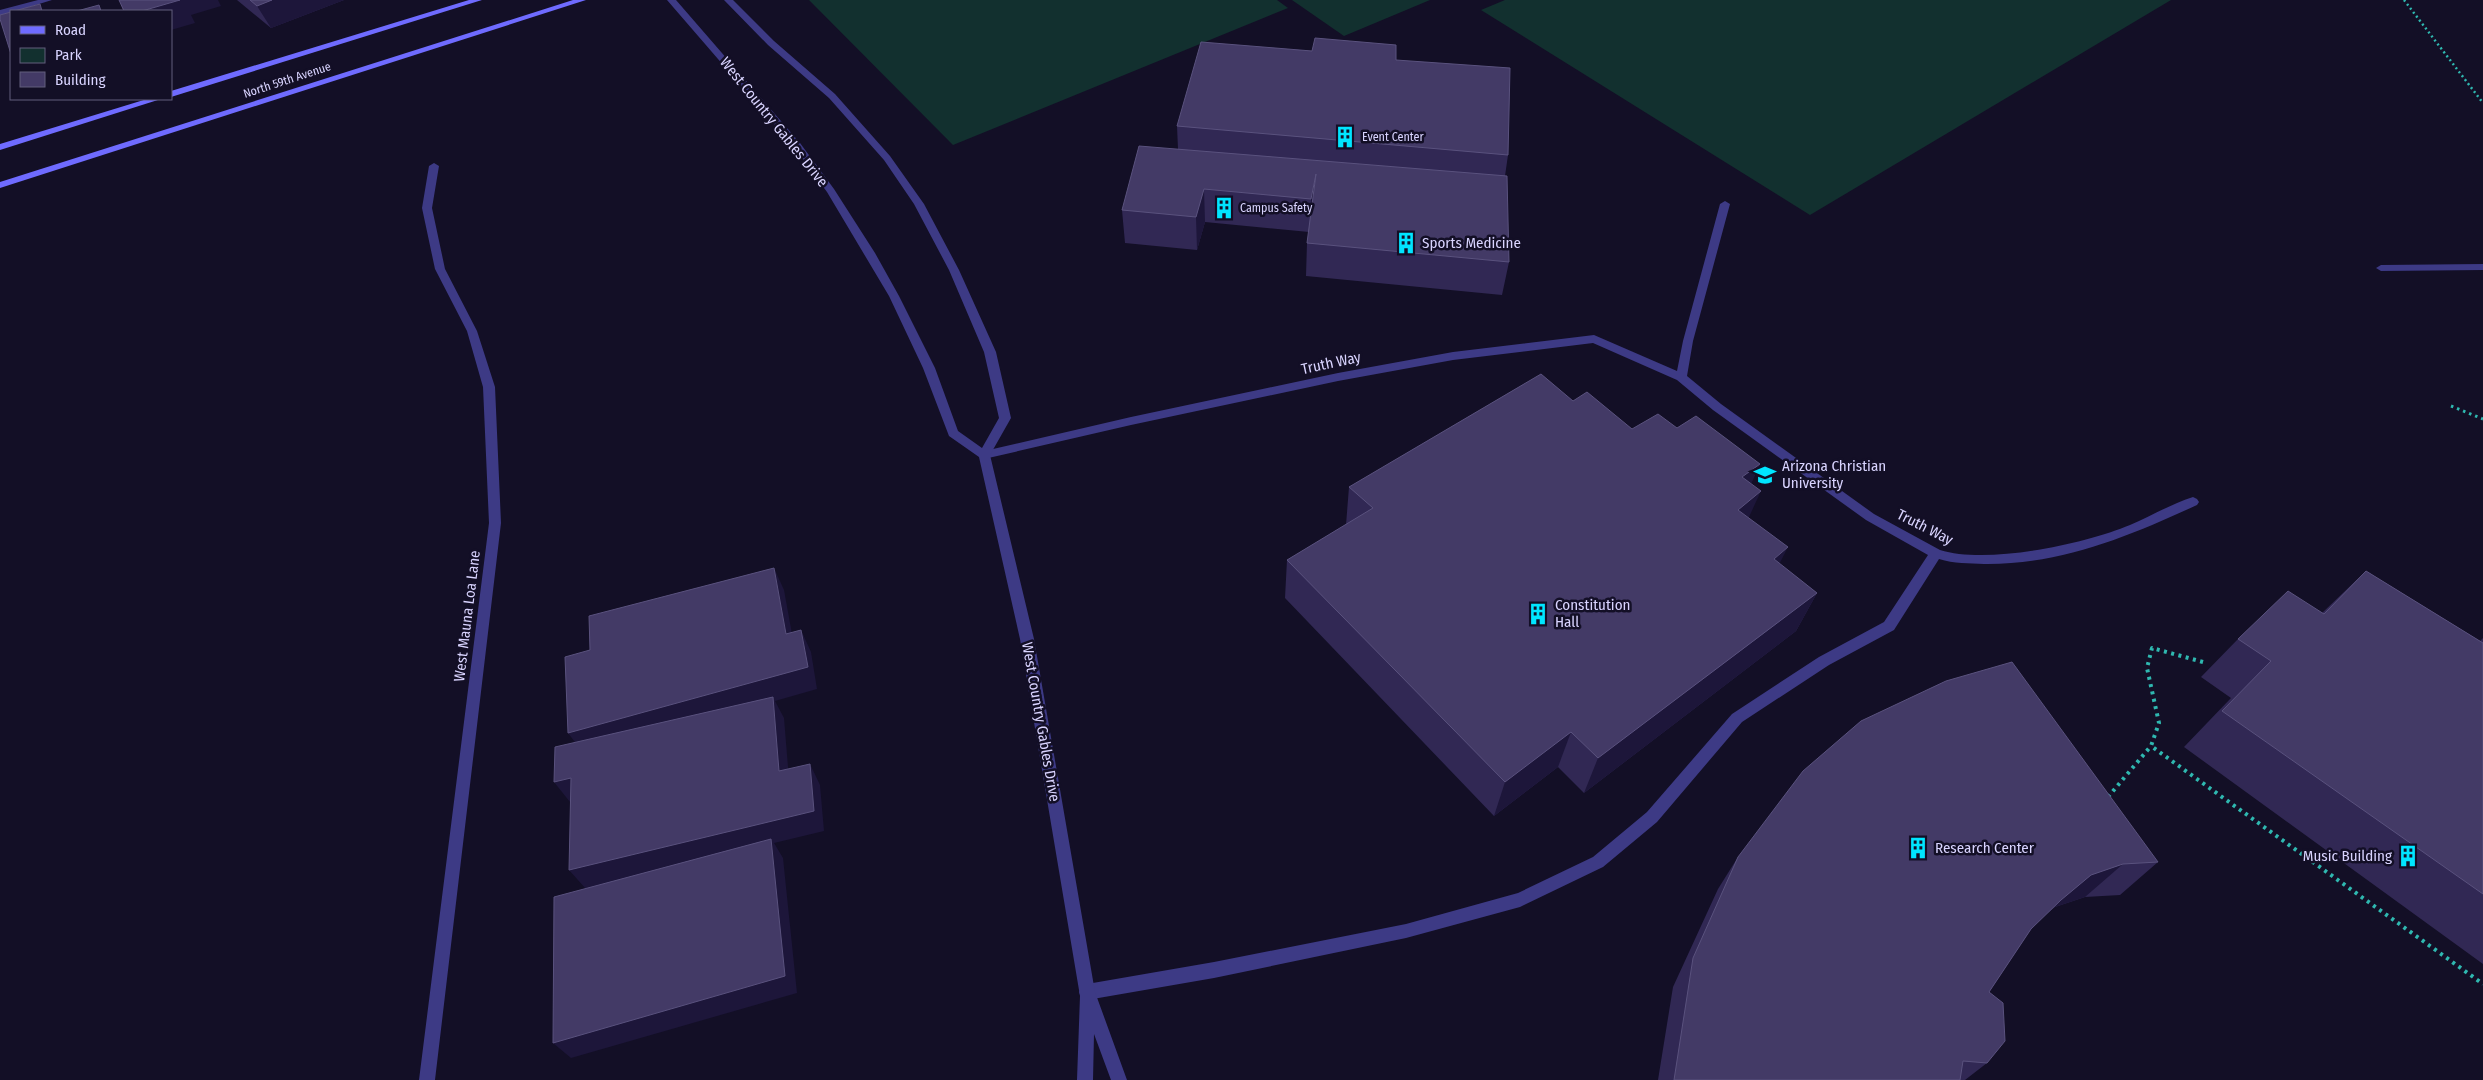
<svg xmlns="http://www.w3.org/2000/svg" width="2483" height="1080" viewBox="0 0 2483 1080" font-family="'Fira Sans Condensed',sans-serif">
<rect width="100%" height="100%" fill="#130f26"/>
<g fill="#12302f">
<polygon points="809,0 1277,0 1288,8 953,145"/>
<polygon points="1292,0 1430,0 1344,36"/>
<polygon points="1505,0 2171,0 1810,215 1481,10"/>
</g>
<g fill="none" stroke-linecap="round" stroke-linejoin="round">
<polyline stroke="#2fb8b0" stroke-width="2.5" stroke-dasharray="2 3" stroke-linecap="butt" points="2404,0 2483,103"/>
<polyline stroke="#2fb8b0" stroke-width="3" stroke-dasharray="2.5 4" stroke-linecap="butt" points="2451,406 2483,419"/>
<g stroke="#2fb8b0" stroke-width="4" stroke-dasharray="3 4.5" stroke-linecap="butt">
<polyline points="2203,662 2152,648 2147,668 2159,723 2151,746 2483,984"/>
<polyline points="2108,797 2151,746"/>
</g>
<g fill="#3d3a85" fill-rule="evenodd">
<path d="M1725 201 1730 204 1693 341 1687 376 1721 404 1874 514 1940 550C1988 565 2084 544 2130 525 2151 516 2171 504 2193 497L2197 499 2199 502 2197 505C2130 536 2060 565 1984 564 1969 563 1954 564 1939 559L1894 630 1829 665 1742 722 1657 822 1603 867 1520 907 1406 938 1214 978 1087 1000 1081 998 1079 992 1081 986 1087 984 1214 962 1406 924 1518 893 1593 857 1647 812 1732 714 1819 657 1884 622 1928 555 1866 520 1713 410 1677 380 1593 343 1453 360 1338 381 1131 425 984 459 978 455 980 452 1131 417 1338 373 1453 352 1594 335 1677 371 1683 341 1720 204Z"/>
<polygon points="2483,264 2483,270 2381,271 2376,268 2381,265"/>
</g>
<g fill="#3d3a85" fill-rule="evenodd">
<polygon points="38,0 52,0 0,16 0,10"/>
<polygon points="434,163 439,166 432,208 445,269 477,331 495,387 501,523 435,1080 419,1080 489,523 483,387 467,331 435,269 422,208 429,166"/>
</g>
<polygon fill="#3d3a85" fill-rule="evenodd" points="667,0 676,0 800,143 834,189 875,253 899,296 935,368 958,431 982,448 999,418 984,352 949,270 914,204 884,160 829,98 768,45 724,0 733,0 774,41 835,94 890,156 924,204 959,270 996,352 1011,418 990,455 1034,639 1095,992 1127,1080 1111,1080 1094,1034 1093,1080 1077,1080 1080,996 1020,639 979,457 949,436 923,368 889,296 827,192 794,147"/>
<g fill="#6f6bff" fill-rule="evenodd">
<polygon points="469,0 482,0 171,97 171,91"/>
<polygon points="573,0 586,0 0,188 0,182"/>
<polygon points="147,99 161,99 0,150 0,144"/>
</g>
</g>
<g fill="#312854">
<polygon points="237,0 344,0 271,28"/>
<polygon points="1396,60 1508,155 1505,176 1509,262 1502,295 1306,276 1307,243 1309,232 1205,222 1197,250 1125,243 1122,210 1178,149 1177,126"/>
<polygon points="1573,401 1632,429 1677,428 1760,464 1751,483 1749,518 1780,564 1817,593 1796,631 1584,793 1558,767 1494,816 1285,598 1287,560 1346,525 1349,487"/>
<polygon points="2366,571 2480,641 2483,638 2483,964 2184,747 2231,698 2201,677 2238,639 2322,613"/>
<polygon points="1738,857 2158,862 2120,895 2085,897 2055,907 2046,914 2031,929 1989,992 1987,1063 1965,1080 1658,1080 1673,987 1718,889"/>
</g>
<g fill="#1d163a">
<polygon points="180,0 218,0 221,6 191,15 195,23 171,30 171,11 142,11"/>
<polygon points="272,0 344,0 271,28 257,6"/>
<polygon points="1316,174 1310,232 1311,199"/>
<polygon points="1204,189 1205,222 1197,250 1196,217"/>
<polygon points="1760,464 1742,504 1742,477"/>
<polygon points="1761,491 1743,530 1738,510"/>
<polygon points="1788,547 1768,586 1774,559"/>
<polygon points="774,568 784,590 796,656 786,634"/>
<polygon points="1817,593 1796,631 1584,793 1598,758"/>
<polygon points="801,630 811,652 817,689 775,701 784,718 790,791 584,754 568,733"/>
<polygon points="1571,732 1558,767 1494,816 1505,782"/>
<polygon points="810,764 820,785 824,831 774,843 783,858 797,993 571,1058 553,1043 586,889 569,870"/>
<polygon points="571,778 587,798 570,802 554,782"/>
<polygon points="2123,864 2085,897 2055,907 2025,931 2061,900 2091,875"/>
</g>
<g fill="#433a66" stroke="#5a527e">
<polygon points="119,0 180,0 142,11 124,11"/>
<polygon points="250,0 272,0 257,6"/>
<polygon points="40,4 42,11 14,11"/>
<polygon points="99,5 101,11 77,11"/>
<polygon points="11,12 11,54 0,19 0,15"/>
<polygon points="1315,38 1396,45 1396,60 1510,68 1508,155 1177,126 1201,42 1312,51"/>
<polygon points="1139,146 1507,176 1509,262 1307,243 1316,174 1311,199 1204,189 1196,217 1122,210"/>
<polygon points="1541,374 1573,401 1587,392 1632,429 1658,414 1677,428 1696,416 1760,464 1742,477 1761,491 1738,510 1788,547 1774,559 1817,593 1598,758 1571,732 1505,782 1287,560 1373,508 1349,487"/>
<polygon points="774,568 786,634 801,630 808,667 568,733 565,657 590,650 589,616"/>
<polygon points="2366,571 2483,643 2483,894 2222,711 2271,661 2238,639 2288,591 2324,614"/>
<polygon points="2012,662 2158,862 2123,864 2091,875 2061,900 2031,929 1989,992 2003,1003 2005,1041 1987,1063 1963,1061 1960,1080 1674,1080 1693,958 1738,857 1803,771 1861,721 1946,681"/>
<polygon points="773,697 779,771 810,764 814,811 569,870 571,778 554,782 555,747"/>
<polygon points="771,839 785,976 553,1043 554,897"/>
</g>
<defs>
<g id="building-bare" transform="scale(1.725)"><path d="M-4-6H4V6H1V3H-1V6H-4ZM-2.5-4.3h1.7v1.8h-1.7ZM.8-4.3h1.7v1.8H.8ZM-2.5-1h1.7V.8h-1.7ZM.8-1h1.7V.8H.8Z" fill="#00e5ff" stroke="#130f26" stroke-width="2.5" paint-order="stroke"/></g>
<g id="university-bare" transform="scale(1.725)"><path d="M0-5L7-2L0 1L-7-2ZM-4 1L0 2.5L4 1V4Q0 6-4 4Z" fill="#00e5ff" stroke="#130f26" stroke-width="2.5" paint-order="stroke"/></g>
</defs>
<g fill-rule="evenodd">
<use href="#building-bare" x="1345" y="137"/>
<use href="#building-bare" x="1224" y="208"/>
<use href="#building-bare" x="1406" y="243"/>
<use href="#university-bare" x="1765" y="475"/>
<use href="#building-bare" x="1538" y="614"/>
<use href="#building-bare" x="1918" y="848"/>
<use href="#building-bare" x="2408" y="856"/>
</g>
<g text-anchor="middle" stroke-width="5" stroke-linejoin="round" paint-order="stroke">
<g font-size="12" fill="#d9d4ff" stroke="#130f26">
<text transform="translate(287 80) rotate(-18)" y="4">North 59th Avenue</text>
</g>
<g font-size="12" fill="#d9d4ff" stroke="#130f26" text-anchor="start">
<text x="1362" y="141">Event Center</text>
<text x="1240" y="212">Campus Safety</text>
</g>
<g font-size="15" fill="#d9d4ff" stroke="#130f26">
<text transform="translate(774 122) rotate(51)" y="5">West Country Gables Drive</text>
<text transform="translate(1331 363) rotate(-12)" y="5">Truth Way</text>
<text transform="translate(1925 527) rotate(27)" y="5">Truth Way</text>
<text transform="translate(467 616) rotate(-83)" y="5">West Mauna Loa Lane</text>
<text transform="translate(1041 722) rotate(80)" y="5">West Country Gables Drive</text>
</g>
<g font-size="15" fill="#d9d4ff" stroke="#130f26" text-anchor="start">
<text x="1422" y="248">Sports Medicine</text>
<text x="1782" y="471">Arizona Christian<tspan x="1782" dy="17">University</tspan></text>
<text x="1555" y="610">Constitution<tspan x="1555" dy="17">Hall</tspan></text>
<text x="1935" y="853">Research Center</text>
<text x="2392" y="861" text-anchor="end">Music Building</text>
</g>
</g>
<rect x="10" y="10" width="162" height="90" fill="#130f26" stroke="#625e7d"/>
<rect x="20" y="26" width="25" height="8" fill="#6f6bff" stroke="#625e7d"/>
<text x="55" y="35" font-size="15" fill="#d9d4ff">Road</text>
<rect x="20" y="48" width="25" height="15" fill="#12302f" stroke="#625e7d"/>
<text x="55" y="60" font-size="15" fill="#d9d4ff">Park</text>
<rect x="20" y="72" width="25" height="15" fill="#433a66" stroke="#625e7d"/>
<text x="55" y="85" font-size="15" fill="#d9d4ff">Building</text>
</svg>
